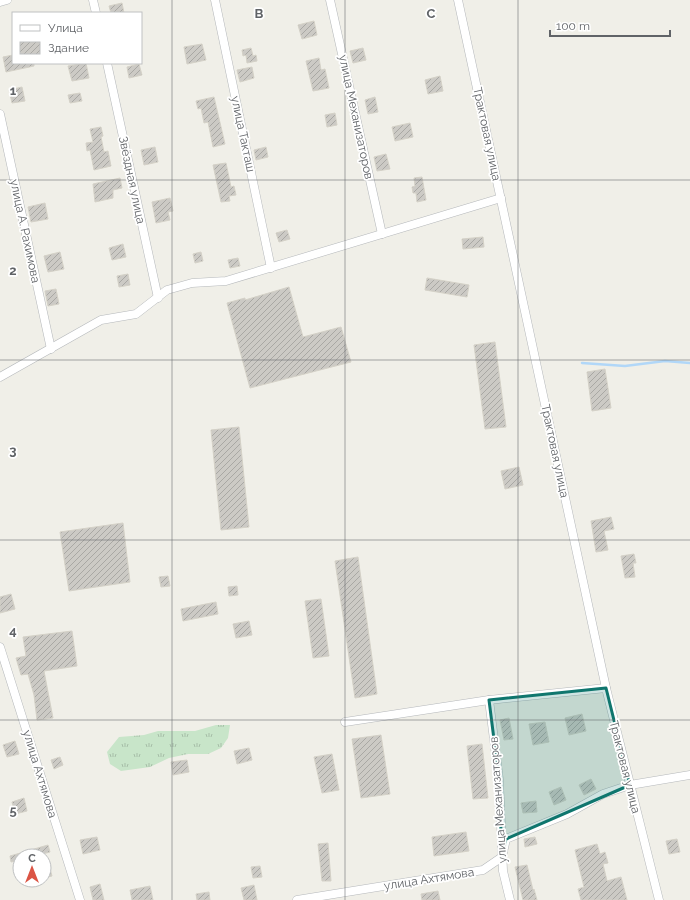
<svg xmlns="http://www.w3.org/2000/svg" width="690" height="900" viewBox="0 0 690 900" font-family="Raleway,sans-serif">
<defs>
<pattern id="grass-tufts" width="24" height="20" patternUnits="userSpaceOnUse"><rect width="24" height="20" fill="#c8e5c9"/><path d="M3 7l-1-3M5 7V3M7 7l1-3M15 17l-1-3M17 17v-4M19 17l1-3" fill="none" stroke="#a6bda7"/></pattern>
<pattern id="building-hatch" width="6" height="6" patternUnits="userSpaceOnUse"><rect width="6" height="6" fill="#cccac5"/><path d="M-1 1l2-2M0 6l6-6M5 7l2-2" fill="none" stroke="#a9a8a4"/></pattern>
</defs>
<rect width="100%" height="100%" fill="#f0efe8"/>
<polygon fill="url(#grass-tufts)" points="216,725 230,725 228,738 221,748 208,754 188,754 169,758 150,767 121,771 110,764 107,752 119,737 144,735 158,731 195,731"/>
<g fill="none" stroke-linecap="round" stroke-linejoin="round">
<polyline stroke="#b1d7f8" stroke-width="2.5" points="582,363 625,366 665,361 690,363"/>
</g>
<g fill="url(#building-hatch)" stroke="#d4d1c7">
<polygon points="122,3 124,13 111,13 109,6"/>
<polygon points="314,21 317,35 302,39 298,25"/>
<polygon points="202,44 206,60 187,64 184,47"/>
<polygon points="251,48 253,56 256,55 257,61 247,63 246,55 243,56 242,50"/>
<polygon points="363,48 366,60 353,63 350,51"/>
<polygon points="13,55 13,63 34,63 34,66 6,72 3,57"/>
<polygon points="319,58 321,70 325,69 329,88 313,91 306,61"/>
<polygon points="86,63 89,78 72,81 68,66"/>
<polygon points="139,64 142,75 129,78 127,67"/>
<polygon points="252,67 254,78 240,82 237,70"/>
<polygon points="440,76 443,91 428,94 425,80"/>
<polygon points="22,87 25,101 12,103 9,90"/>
<polygon points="80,93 82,101 70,103 68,95"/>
<polygon points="214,97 225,144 213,147 208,122 204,123 201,108 198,109 196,101"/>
<polygon points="375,97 378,112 368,114 365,100"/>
<polygon points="335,113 337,125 327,127 325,115"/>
<polygon points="410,123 413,137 395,141 392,127"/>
<polygon points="101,127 103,136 101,137 104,152 108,151 111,166 94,170 90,150 87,151 86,143 93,142 90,129"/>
<polygon points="155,147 158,162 144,165 141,150"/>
<polygon points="266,147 268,157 256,160 254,150"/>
<polygon points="386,154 390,169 377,171 374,157"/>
<polygon points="226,163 231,187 234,186 236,195 229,196 230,201 221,202 213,165"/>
<polygon points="422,177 426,200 417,202 416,193 413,193 412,187 415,186 414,178"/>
<polygon points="120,178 122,188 113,190 113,198 95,202 93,184"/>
<polygon points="170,198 173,211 168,212 170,220 156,223 152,202"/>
<polygon points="45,203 48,219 31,222 28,207"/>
<polygon points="287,230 290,239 279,242 276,233"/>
<polygon points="483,237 484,247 463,249 462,239"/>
<polygon points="123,244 126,257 112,260 109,248"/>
<polygon points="60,252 64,269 48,272 44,256"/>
<polygon points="201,252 203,261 195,263 193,254"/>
<polygon points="238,258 240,266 230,268 228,260"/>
<polygon points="128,274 130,285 119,287 117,276"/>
<polygon points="427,278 469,285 467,297 425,290"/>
<polygon points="289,287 303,337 341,327 351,362 250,388 227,303 245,298 245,300"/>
<polygon points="56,289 59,304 48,306 45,291"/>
<polygon points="495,342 506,427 485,429 474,345"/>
<polygon points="605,369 611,408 592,411 587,372"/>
<polygon points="239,427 249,527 221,530 211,430"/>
<polygon points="519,467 523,485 505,489 501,471"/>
<polygon points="611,517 614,529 604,531 608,550 596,552 591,521"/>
<polygon points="123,523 130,582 69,591 60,532"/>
<polygon points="634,554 636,563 633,563 635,577 625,578 621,556"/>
<polygon points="358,557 377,694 355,698 335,561"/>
<polygon points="168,576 170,586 161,587 159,577"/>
<polygon points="237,586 238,595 229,596 228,587"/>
<polygon points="11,594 15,609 0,613 0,597"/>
<polygon points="321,599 329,656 313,658 305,601"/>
<polygon points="216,602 218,614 183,621 181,609"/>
<polygon points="249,621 252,635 236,638 233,624"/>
<polygon points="72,631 77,666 44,671 53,718 37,720 34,695 28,674 21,675 16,658 26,656 23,637"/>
<polygon points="582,714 586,731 569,735 565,718"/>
<polygon points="509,718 513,739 504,740 500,720"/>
<polygon points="545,722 549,742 533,745 529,724"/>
<polygon points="381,735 390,794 361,798 352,739"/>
<polygon points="15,741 19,754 7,757 3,745"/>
<polygon points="482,744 488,798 473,799 467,746"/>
<polygon points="249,748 252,760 237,764 234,751"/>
<polygon points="332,754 339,790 322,793 314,757"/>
<polygon points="60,757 63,765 54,769 51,760"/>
<polygon points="187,760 189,772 173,775 171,762"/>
<polygon points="591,779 596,789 584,795 579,785"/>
<polygon points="561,787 566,800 554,805 549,792"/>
<polygon points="24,798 27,811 15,814 12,802"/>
<polygon points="536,801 537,812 523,813 521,803"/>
<polygon points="466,832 469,851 434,856 432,837"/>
<polygon points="97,837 100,850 83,854 80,840"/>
<polygon points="535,837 537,844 525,847 524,839"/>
<polygon points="677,839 680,852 669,854 666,841"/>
<polygon points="328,843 331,881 322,881 318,844"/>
<polygon points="597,844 600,854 605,852 608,863 603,864 607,881 621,877 627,900 581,900 578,889 584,887 575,850"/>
<polygon points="48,845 50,852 35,856 20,856 20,860 11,862 10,856"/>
<polygon points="44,855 46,855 52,876 44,878"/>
<polygon points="527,865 533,890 534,889 537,900 523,900 515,867"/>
<polygon points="260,866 262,877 253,878 251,867"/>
<polygon points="100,884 104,900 93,900 90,887"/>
<polygon points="254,885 257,900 244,900 241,888"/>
<polygon points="150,886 153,900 132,900 130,890"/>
<polygon points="438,891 440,900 422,900 421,894"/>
<polygon points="209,892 210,900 197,900 196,894"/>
</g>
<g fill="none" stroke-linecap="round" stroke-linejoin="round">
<g stroke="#b5b8bb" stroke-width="9">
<g id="minor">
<polyline points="93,0 96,13"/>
<polyline points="215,0 271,268"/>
<polyline points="330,0 382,234"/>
<polyline points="458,0 606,688 659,900"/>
<polyline points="0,2 7,0"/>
<polyline points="107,63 158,298"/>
<polyline points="0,114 51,349"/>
<polyline points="0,377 101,320 136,314 167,290 192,283 226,281 501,198"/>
<polyline points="0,647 80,900"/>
<polyline points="489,700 499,779 503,871 510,900"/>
<polyline points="345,722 489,700 606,688"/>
<polyline points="297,900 483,870 502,857 506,839 567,814 603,794 630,785 690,775"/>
</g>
</g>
<use href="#minor" stroke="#fff" stroke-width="8"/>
</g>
<path fill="#0f766e" fill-opacity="0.2" stroke="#0f766e" stroke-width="3" stroke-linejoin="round" d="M606 688 630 785 506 839 502 857 499 779 489 700Z"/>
<path fill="none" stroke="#606367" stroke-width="1" stroke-opacity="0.55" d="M172 0V900M345 0V900M518 0V900M0 180H690M0 360H690M0 540H690M0 720H690"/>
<g text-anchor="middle" stroke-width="3.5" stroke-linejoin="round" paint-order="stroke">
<g font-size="12" fill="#606367" stroke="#fff">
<text transform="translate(356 117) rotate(78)" y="4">улица Механизаторов</text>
<text transform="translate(243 134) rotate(78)" y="4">улица Такташ</text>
<text transform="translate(487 134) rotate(78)" y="4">Трактовая улица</text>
<text transform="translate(132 180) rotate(78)" y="4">Звёздная улица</text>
<text transform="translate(25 231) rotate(78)" y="4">улица А. Рахимова</text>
<text transform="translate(555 451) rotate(78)" y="4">Трактовая улица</text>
<text transform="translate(625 767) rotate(76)" y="4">Трактовая улица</text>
<text transform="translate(40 774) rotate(73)" y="4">улица Ахтямова</text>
<text transform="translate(498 800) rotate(-94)" y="4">улица Механизаторов</text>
<text transform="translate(429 879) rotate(-9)" y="4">улица Ахтямова</text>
</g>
</g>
<g font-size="13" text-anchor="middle" font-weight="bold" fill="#606367" stroke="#fff" stroke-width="3.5" stroke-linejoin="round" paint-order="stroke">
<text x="259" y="18">B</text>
<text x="431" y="18">C</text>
<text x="13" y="95">1</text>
<text x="13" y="275">2</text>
<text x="13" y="455">3</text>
<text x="13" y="635">4</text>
<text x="13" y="815">5</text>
</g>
<rect x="12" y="12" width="130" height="52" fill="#ffffff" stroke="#bfc1c2"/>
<rect x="20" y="25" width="20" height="6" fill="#ffffff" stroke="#bfc1c2"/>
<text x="48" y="32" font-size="12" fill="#606367">Улица</text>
<rect x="20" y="42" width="20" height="12" fill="url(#building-hatch)" stroke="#bfc1c2"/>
<text x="48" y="52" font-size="12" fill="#606367">Здание</text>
<g transform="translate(32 868)"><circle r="19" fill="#ffffff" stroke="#bfc1c2"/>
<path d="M0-3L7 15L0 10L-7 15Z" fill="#db5444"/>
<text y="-6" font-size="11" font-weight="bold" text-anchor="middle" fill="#606367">С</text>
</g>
<path d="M550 30v6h120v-6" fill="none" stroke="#606367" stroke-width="2"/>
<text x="556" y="30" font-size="12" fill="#606367" stroke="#ffffff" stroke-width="3" paint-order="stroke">100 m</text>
</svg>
